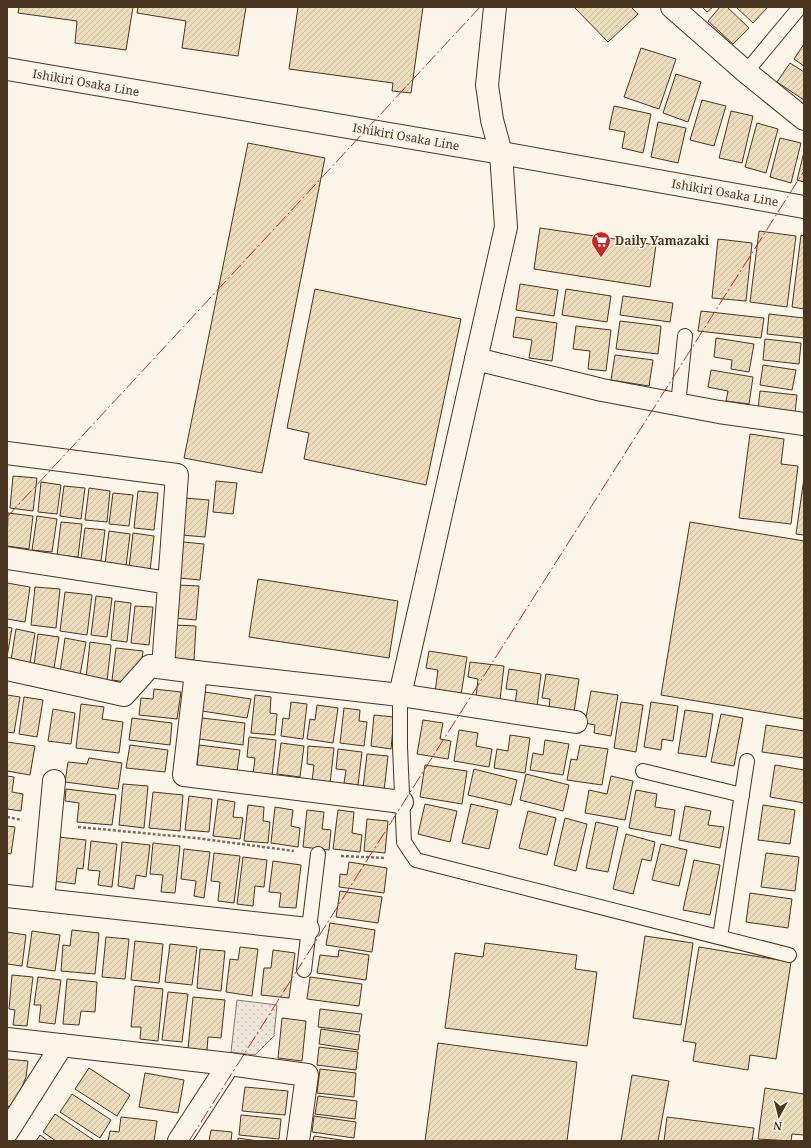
<svg xmlns="http://www.w3.org/2000/svg" width="811" height="1148" viewBox="0 0 811 1148" font-family="'Noto Serif',serif">
<defs>
<pattern id="park-dots" width="8" height="8" patternUnits="userSpaceOnUse"><rect width="8" height="8" fill="#ede6d9"/><path d="M2 2h.1M6 6h.1" fill="none" stroke="#cdc6ba" stroke-width="1.8" stroke-linecap="round"/></pattern>
<pattern id="building-hatch" width="6" height="6" patternUnits="userSpaceOnUse"><rect width="6" height="6" fill="#ecdcbc"/><path d="M-1 1l2-2M0 6l6-6M5 7l2-2" fill="none" stroke="#ccbda1"/></pattern>
</defs>
<rect width="100%" height="100%" fill="#fbf6e9"/>
<polygon fill="url(#park-dots)" stroke="#887966" points="237,1000 277,1005 274,1036 255,1055 231,1052"/>
<g fill="url(#building-hatch)" stroke="#4a3520">
<polygon points="19,7 133,7 126,50 75,43 77,21 18,13"/>
<polygon points="138,7 246,7 238,56 182,48 186,21 137,13"/>
<polygon points="298,7 423,7 411,93 392,91 393,83 289,69"/>
<polygon points="574,7 631,7 638,14 608,42"/>
<polygon points="702,7 713,7 707,12"/>
<polygon points="720,7 727,7 749,28 733,44 708,21"/>
<polygon points="736,7 768,7 753,23"/>
<polygon points="804,44 804,66 794,59"/>
<polygon points="641,48 676,59 659,109 624,97"/>
<polygon points="790,63 804,72 804,100 777,82"/>
<polygon points="676,74 701,82 688,122 663,113"/>
<polygon points="702,100 726,106 714,146 690,140"/>
<polygon points="614,106 651,114 643,153 622,148 625,132 609,129"/>
<polygon points="731,111 753,116 742,163 719,158"/>
<polygon points="658,122 686,128 678,163 651,157"/>
<polygon points="757,123 778,129 766,173 745,167"/>
<polygon points="780,138 801,143 791,183 770,177"/>
<polygon points="248,143 325,158 262,473 184,458"/>
<polygon points="804,152 804,182 797,180"/>
<polygon points="540,228 656,245 650,287 534,269"/>
<polygon points="759,231 796,236 787,307 750,302"/>
<polygon points="801,235 804,236 804,309 792,307"/>
<polygon points="718,239 752,243 746,301 712,298"/>
<polygon points="520,284 558,290 554,316 516,310"/>
<polygon points="315,289 461,319 426,485 304,459 309,433 287,428"/>
<polygon points="566,289 611,296 607,322 562,315"/>
<polygon points="623,296 673,303 670,322 620,315"/>
<polygon points="701,311 764,318 761,338 698,331"/>
<polygon points="769,314 804,318 804,338 767,334"/>
<polygon points="516,317 557,323 552,361 529,358 532,340 513,337"/>
<polygon points="620,321 661,326 658,354 616,349"/>
<polygon points="576,326 611,330 606,371 588,369 590,351 573,349"/>
<polygon points="716,338 754,344 749,372 731,369 732,360 714,357"/>
<polygon points="765,339 801,343 799,364 763,360"/>
<polygon points="615,355 653,360 649,386 611,380"/>
<polygon points="763,365 796,370 792,390 760,385"/>
<polygon points="711,370 753,377 749,404 726,401 728,391 708,387"/>
<polygon points="760,391 797,395 795,413 758,409"/>
<polygon points="750,434 784,439 781,464 798,466 791,524 739,518"/>
<polygon points="13,476 37,478 33,511 10,508"/>
<polygon points="804,478 804,535 796,534"/>
<polygon points="216,481 237,483 233,514 213,512"/>
<polygon points="41,482 61,485 57,514 38,512"/>
<polygon points="64,486 85,488 81,519 60,516"/>
<polygon points="89,488 110,491 107,522 85,520"/>
<polygon points="138,491 158,493 154,530 134,528"/>
<polygon points="113,493 133,495 129,526 109,524"/>
<polygon points="184,498 209,500 205,537 181,535"/>
<polygon points="8,513 33,516 29,549 7,546"/>
<polygon points="37,516 57,519 52,552 32,550"/>
<polygon points="61,522 82,524 78,557 57,555"/>
<polygon points="690,522 804,541 804,719 661,695"/>
<polygon points="85,528 105,530 101,561 81,559"/>
<polygon points="109,531 130,534 126,566 105,564"/>
<polygon points="133,533 154,536 150,571 129,568"/>
<polygon points="183,542 204,544 200,580 179,578"/>
<polygon points="258,579 398,601 389,658 249,637"/>
<polygon points="7,583 30,587 25,622 7,619"/>
<polygon points="178,585 199,586 196,620 174,618"/>
<polygon points="35,587 60,589 56,628 31,625"/>
<polygon points="65,592 92,595 87,635 60,631"/>
<polygon points="96,596 112,598 107,637 91,635"/>
<polygon points="115,601 131,603 127,642 111,640"/>
<polygon points="135,606 153,607 149,645 131,643"/>
<polygon points="175,625 196,626 194,660 173,658"/>
<polygon points="7,627 12,628 7,657"/>
<polygon points="16,629 35,633 30,663 11,660"/>
<polygon points="38,634 59,637 54,668 34,665"/>
<polygon points="65,638 86,642 80,675 60,672"/>
<polygon points="90,642 111,645 107,681 86,678"/>
<polygon points="116,648 143,651 141,669 126,682 112,680"/>
<polygon points="429,651 467,657 461,695 435,692 438,670 426,668"/>
<polygon points="470,662 504,666 500,700 476,697 478,679 468,677"/>
<polygon points="509,669 541,674 537,707 515,704 517,690 506,689"/>
<polygon points="546,674 579,679 574,712 549,708 550,699 542,698"/>
<polygon points="154,689 181,692 177,719 139,715 141,698 153,699"/>
<polygon points="591,691 618,695 611,736 594,733 595,725 585,723"/>
<polygon points="205,692 251,699 247,718 202,711"/>
<polygon points="7,695 20,697 14,733 7,732"/>
<polygon points="255,695 271,697 270,713 277,714 275,735 251,733"/>
<polygon points="24,697 43,700 37,737 19,734"/>
<polygon points="291,702 307,704 303,739 281,736 283,718 289,719"/>
<polygon points="621,702 643,705 636,752 614,748"/>
<polygon points="651,702 678,706 673,741 662,739 661,750 644,747"/>
<polygon points="81,704 104,707 102,719 123,722 119,753 76,748"/>
<polygon points="317,705 338,708 333,743 307,739 310,719 315,720"/>
<polygon points="344,708 360,710 359,721 367,722 364,746 340,743"/>
<polygon points="53,709 75,713 71,744 48,741"/>
<polygon points="685,710 713,714 706,757 678,753"/>
<polygon points="721,714 743,718 734,766 711,762"/>
<polygon points="374,715 394,717 391,749 371,746"/>
<polygon points="132,718 172,723 170,745 129,740"/>
<polygon points="202,718 245,723 243,745 199,739"/>
<polygon points="423,720 443,723 440,739 451,741 448,759 417,754"/>
<polygon points="766,725 804,731 804,758 762,752"/>
<polygon points="459,730 478,733 476,746 492,749 489,767 454,761"/>
<polygon points="510,735 530,738 525,773 494,768 497,749 508,751"/>
<polygon points="249,737 276,740 272,776 253,774 255,758 247,757"/>
<polygon points="545,740 569,744 563,775 530,770 533,753 543,755"/>
<polygon points="7,742 35,746 30,775 7,771"/>
<polygon points="281,743 304,746 300,777 277,774"/>
<polygon points="130,745 168,750 165,772 126,768"/>
<polygon points="199,745 240,750 237,771 197,766"/>
<polygon points="580,745 608,749 602,785 567,780 571,759 577,760"/>
<polygon points="308,746 334,748 330,784 312,781 314,765 307,764"/>
<polygon points="338,749 362,752 358,785 344,783 346,770 336,769"/>
<polygon points="367,754 388,756 384,791 363,788"/>
<polygon points="89,758 122,763 118,789 65,782 68,762 87,764"/>
<polygon points="425,765 467,771 462,804 420,797"/>
<polygon points="775,765 804,770 804,803 770,797"/>
<polygon points="474,769 517,780 511,805 468,795"/>
<polygon points="526,774 569,785 563,811 520,800"/>
<polygon points="7,776 14,777 12,792 23,794 21,811 7,809"/>
<polygon points="611,776 633,781 625,820 585,813 589,790 607,794"/>
<polygon points="123,784 148,786 144,828 119,825"/>
<polygon points="66,789 116,795 112,825 77,822 79,803 65,801"/>
<polygon points="636,790 657,794 655,807 675,810 671,836 629,828"/>
<polygon points="153,792 183,795 180,831 149,828"/>
<polygon points="189,796 212,799 209,832 185,830"/>
<polygon points="218,799 235,802 233,817 243,818 240,839 213,836"/>
<polygon points="425,804 457,811 450,842 418,834"/>
<polygon points="471,804 498,810 489,849 462,843"/>
<polygon points="248,805 264,807 263,821 270,822 268,843 244,841"/>
<polygon points="763,805 795,810 790,844 758,840"/>
<polygon points="685,806 711,811 708,825 724,827 720,848 679,840"/>
<polygon points="275,807 293,810 291,826 300,828 298,847 271,843"/>
<polygon points="307,810 324,812 322,829 331,830 329,850 303,847"/>
<polygon points="338,810 354,812 352,833 362,835 360,852 333,849"/>
<polygon points="528,811 556,818 547,855 519,848"/>
<polygon points="565,818 587,824 576,871 554,865"/>
<polygon points="367,819 388,821 385,853 364,851"/>
<polygon points="596,822 618,827 608,872 586,868"/>
<polygon points="7,826 15,827 11,854 7,853"/>
<polygon points="626,834 655,842 651,861 642,859 633,894 613,889"/>
<polygon points="58,837 86,840 83,869 77,868 75,884 53,881"/>
<polygon points="91,841 117,844 112,887 98,885 100,871 88,870"/>
<polygon points="122,842 150,845 146,877 136,875 134,889 118,886"/>
<polygon points="153,843 180,846 175,893 161,892 163,875 150,874"/>
<polygon points="661,844 687,850 679,886 652,880"/>
<polygon points="184,849 210,852 204,898 194,896 196,881 181,879"/>
<polygon points="214,853 240,856 234,903 218,901 220,882 211,881"/>
<polygon points="766,853 799,857 795,891 761,887"/>
<polygon points="243,857 267,860 264,887 255,886 253,906 237,904"/>
<polygon points="694,860 720,865 710,915 683,910"/>
<polygon points="273,861 301,865 296,908 279,907 281,893 269,892"/>
<polygon points="349,862 387,868 384,893 339,887 340,874 347,875"/>
<polygon points="340,891 382,897 378,923 336,917"/>
<polygon points="750,893 792,899 788,928 746,922"/>
<polygon points="330,923 375,930 372,952 326,945"/>
<polygon points="72,930 99,933 95,974 61,971 63,945 70,946"/>
<polygon points="32,931 60,935 55,971 27,967"/>
<polygon points="7,932 26,935 22,966 7,964"/>
<polygon points="645,936 693,943 681,1025 633,1018"/>
<polygon points="106,937 129,939 125,979 102,977"/>
<polygon points="135,941 163,944 159,983 131,980"/>
<polygon points="485,943 577,955 575,969 597,972 587,1046 445,1028 455,953 483,957"/>
<polygon points="170,944 197,947 192,985 165,982"/>
<polygon points="240,947 258,949 252,996 226,992 230,959 238,960"/>
<polygon points="699,947 791,962 776,1059 750,1055 748,1070 693,1061 696,1043 683,1041"/>
<polygon points="200,949 225,951 221,991 197,988"/>
<polygon points="273,950 295,953 289,998 261,995 264,968 271,968"/>
<polygon points="339,950 369,955 366,980 317,973 320,955 338,957"/>
<polygon points="12,975 33,977 27,1026 13,1025 15,1010 9,1009"/>
<polygon points="38,977 61,980 55,1024 39,1022 41,1005 34,1005"/>
<polygon points="310,977 362,984 359,1006 307,999"/>
<polygon points="67,979 97,982 95,1012 81,1011 79,1025 63,1024"/>
<polygon points="135,986 163,989 158,1041 140,1039 141,1027 131,1027"/>
<polygon points="168,992 188,994 182,1042 162,1040"/>
<polygon points="193,997 225,1000 221,1038 208,1037 207,1050 188,1049"/>
<polygon points="320,1009 362,1014 359,1032 318,1027"/>
<polygon points="282,1018 306,1021 302,1061 278,1058"/>
<polygon points="321,1029 360,1035 358,1050 319,1044"/>
<polygon points="438,1043 577,1062 567,1141 425,1141"/>
<polygon points="319,1047 358,1052 356,1070 317,1065"/>
<polygon points="7,1059 28,1061 26,1077 15,1104 7,1107"/>
<polygon points="89,1068 130,1095 117,1116 75,1089"/>
<polygon points="320,1069 356,1073 354,1097 317,1093"/>
<polygon points="145,1073 184,1080 178,1113 139,1107"/>
<polygon points="632,1075 669,1081 658,1141 621,1141"/>
<polygon points="245,1087 288,1091 285,1115 242,1111"/>
<polygon points="765,1088 804,1094 804,1135 792,1134 791,1141 758,1139"/>
<polygon points="72,1094 111,1120 100,1138 60,1112"/>
<polygon points="318,1096 357,1101 355,1119 315,1114"/>
<polygon points="55,1114 95,1141 56,1141 43,1132"/>
<polygon points="241,1115 281,1119 279,1139 239,1135"/>
<polygon points="314,1116 356,1122 354,1138 312,1132"/>
<polygon points="121,1117 157,1121 154,1141 108,1141 110,1131 119,1132"/>
<polygon points="667,1117 754,1128 752,1141 664,1141"/>
<polygon points="211,1130 232,1132 231,1141 209,1141"/>
<polygon points="40,1135 48,1141 36,1141"/>
<polygon points="314,1136 348,1141 313,1141"/>
<polygon points="238,1138 258,1141 238,1141"/>
</g>
<g fill="none" stroke-linecap="round" stroke-linejoin="round">
<g stroke="#4a3520" stroke-width="16">
<g id="service">
<polyline points="746,72 800,7"/>
<polyline points="678,405 685,336"/>
<polyline points="400,695 400,747 404,842 416,860 789,955"/>
<polyline points="643,771 742,795"/>
<polyline points="720,937 747,761"/>
<polyline points="304,970 318,854"/>
</g>
</g>
<g stroke="#4a3520" stroke-width="24">
<g id="minor">
<polyline points="672,7 746,72 804,119"/>
<polyline points="476,359 602,390 719,412 804,424"/>
<polyline points="7,453 177,475 163,667"/>
<polyline points="7,558 169,583"/>
<polyline points="7,669 124,695 150,666 196,672"/>
<polyline points="400,695 506,227 501,153 492,120 487,85 495,7"/>
<polyline points="402,802 184,775 196,672 400,695 576,722"/>
<polyline points="7,896 308,929"/>
<polyline points="43,900 54,781"/>
<polyline points="7,1039 229,1064 307,1075 298,1141"/>
<polyline points="7,1132 62,1045"/>
<polyline points="179,1141 229,1064"/>
</g>
</g>
<g stroke="#4a3520" stroke-width="24">
<polyline id="secondary" points="7,69 501,153 804,207"/>
</g>
<g stroke="#7f6f5c" stroke-width="2.5" stroke-dasharray="3 2" stroke-linecap="butt">
<polyline points="7,817 22,820"/>
<polyline points="78,827 196,838 294,851"/>
<polyline points="341,856 386,858"/>
</g>
<use href="#service" stroke="#fbf6e9" stroke-width="14"/>
<use href="#minor" stroke="#fbf6e9" stroke-width="22"/>
<use href="#secondary" stroke="#fbf6e9" stroke-width="22"/>
<g stroke="#c62828" stroke-width="1" stroke-dasharray="14 3 2 3" stroke-linecap="butt">
<polyline points="7,517 480,7"/>
<polyline points="189,1141 804,171"/>
</g>
</g>
<defs>
<g id="supermarket-pin" transform="scale(1)"><path d="M0 17L-7.5 6A9.5 9.5 0 1 1 7.5 6Z" fill="#c62828" stroke="#fbf6e9"/><path d="M-6-5.5h2.5l.6 2H6L4.5 2H-2.5L-4.4-4H-6ZM-1.5 3.2a1.3 1.3 0 1 0 .1 0ZM3 3.2a1.3 1.3 0 1 0 .1 0Z" fill="#fff"/></g>
</defs>
<g fill-rule="evenodd">
<use href="#supermarket-pin" x="601" y="241"/>
</g>
<g text-anchor="middle" stroke-width="3" stroke-linejoin="round" paint-order="stroke">
<g font-size="12" fill="#4a3520" stroke="#fbf6e9">
<text transform="translate(86 83) rotate(10)" y="4">Ishikiri Osaka Line</text>
<text transform="translate(406 137) rotate(10)" y="4">Ishikiri Osaka Line</text>
<text transform="translate(725 193) rotate(10)" y="4">Ishikiri Osaka Line</text>
</g>
<g font-size="12" font-weight="bold" fill="#4a3520" stroke="#fbf6e9" text-anchor="start">
<text x="615" y="245">Daily Yamazaki</text>
</g>
</g>
<rect width="811" height="1148" fill="none" stroke="#4a3520" stroke-width="16"/>
<g transform="translate(779 1116) rotate(187)" stroke="#fbf6e9" stroke-width="3" paint-order="stroke">
<path d="M0-3L7 15L0 10L-7 15Z" fill="#4a3520"/>
<text y="-6" font-size="11" font-weight="bold" text-anchor="middle" fill="#4a3520">N</text>
</g>
</svg>
